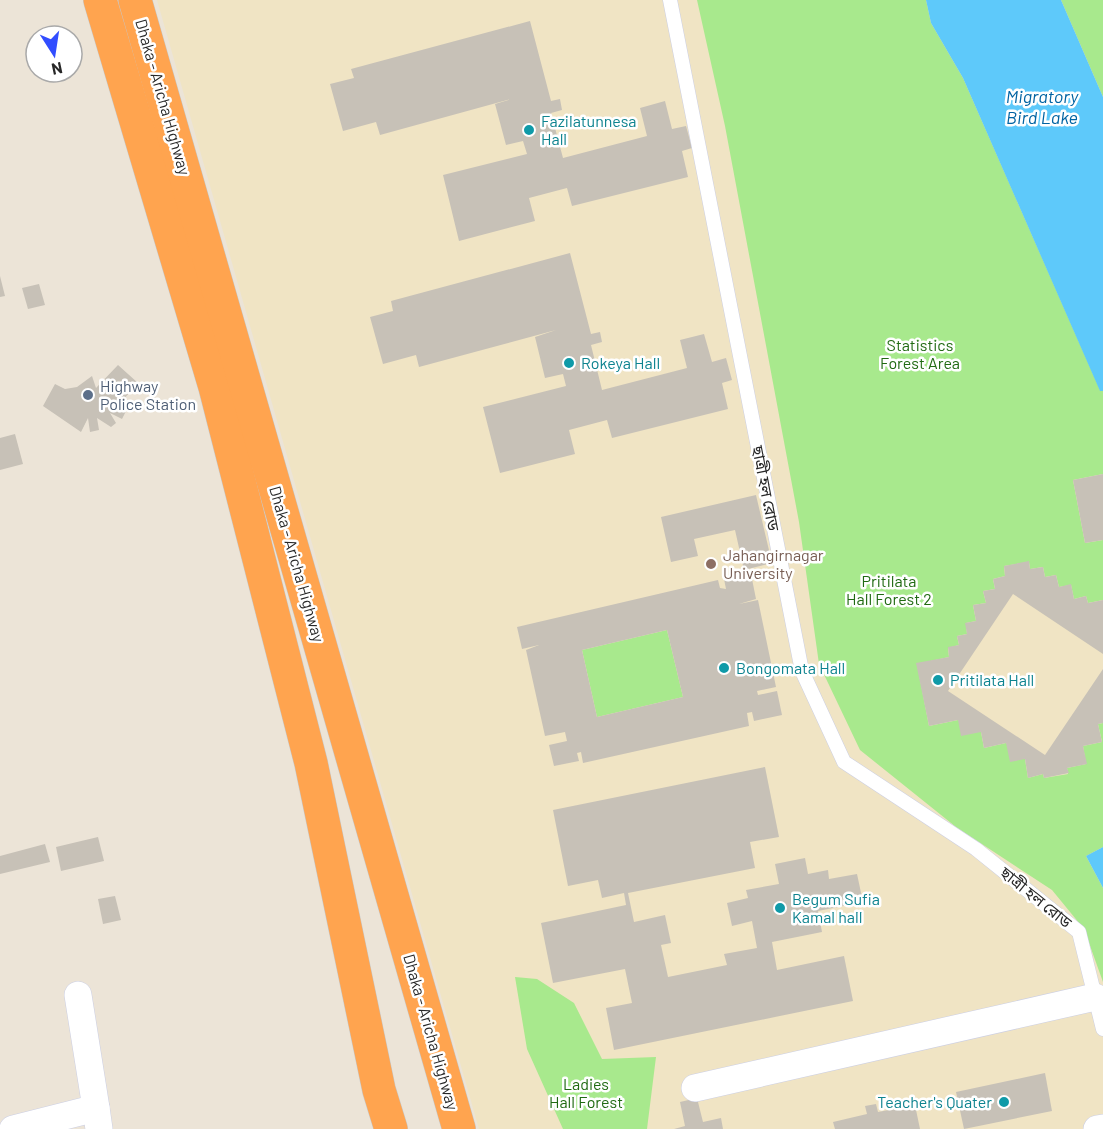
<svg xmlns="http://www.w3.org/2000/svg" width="1103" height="1129" viewBox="0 0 1103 1129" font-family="Barlow,'Noto Sans Bengali',sans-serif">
<rect width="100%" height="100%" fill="#ece4d7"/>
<polygon fill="#f0e4c4" points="157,0 1103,0 1103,1129 479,1129"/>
<g fill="#a8e98d">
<polygon points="697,0 926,0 931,23 963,78 1100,390 1103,391 1103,474 1073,480 1085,543 1103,540 1103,600 1088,603 1086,596 1074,599 1071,585 1059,587 1056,575 1045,577 1043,567 1030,569 1029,562 1004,566 1005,576 993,579 995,589 983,591 986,603 973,605 976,621 966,623 967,634 957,636 959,645 948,648 949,657 917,664 929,726 958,720 981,732 984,748 1006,743 1025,759 1028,778 1043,774 1044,778 1068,774 1067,768 1086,764 1083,746 1102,742 1098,724 1103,723 1103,847 1086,856 1103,888 1103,982 1084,929 1052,890 956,827 860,750 819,664 799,522 725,126"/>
<polygon points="1061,0 1103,0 1103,97"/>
<polygon points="667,630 683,697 597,717 582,650"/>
<polygon points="515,977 537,979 574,1003 602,1059 656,1057 647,1129 563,1129 527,1049"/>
</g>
<g fill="#5ec9fa">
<polygon points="926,0 1061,0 1103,97 1103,391 1100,391 963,78 931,23"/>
<polygon points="1103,847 1103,888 1086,856"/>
</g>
<g fill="#c7c1b7" fill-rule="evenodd">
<polygon points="530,21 551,101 560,99 562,110 551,113 563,158 647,136 640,108 665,101 672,129 686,126 692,148 682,151 688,177 572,206 567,188 529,198 535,221 459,241 443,175 527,154 523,141 506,145 495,104 515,98 380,135 376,122 343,131 330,84 354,78 351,69"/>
<polygon points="570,253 591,334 600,332 602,342 591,345 602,390 687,368 680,340 704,334 712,362 726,358 732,380 722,383 728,409 612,438 607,420 569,430 575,454 500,473 483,407 566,386 563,374 545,378 535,337 556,330 419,367 416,355 383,364 370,317 393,311 391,301"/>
<polygon points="0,276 5,296 0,297"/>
<polygon points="39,284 45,305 28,309 22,288"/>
<polygon points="118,365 138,383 122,401 128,407 122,419 110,413 116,423 111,427 97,418 99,430 90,432 88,418 81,432 43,406 55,384 65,389 77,387 92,376 96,388"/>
<polygon points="15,434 23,464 0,470 0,438"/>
<polygon points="1103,474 1103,540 1085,543 1073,480"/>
<polygon points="756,495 772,563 744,570 735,530 694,539 698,556 671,562 661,517"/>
<polygon points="1029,561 1030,569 1043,567 1045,577 1056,575 1059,587 1071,584 1074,599 1086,596 1088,603 1103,600 1103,654 1013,594 948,691 1045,755 1103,669 1103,723 1098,724 1102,742 1083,746 1087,764 1067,768 1069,773 1044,778 1043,774 1028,778 1025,759 1010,762 1006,743 984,748 981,732 961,736 958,720 929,726 916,663 949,657 948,647 959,645 957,636 967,634 965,623 976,621 973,605 986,603 983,591 995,589 993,579 1005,576 1004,566"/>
<path d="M751 574 756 599 739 604 758 600 776 687 757 691 758 695 777 691 782 715 754 721 752 712 747 713 749 726 583 763 581 752 577 753 579 761 554 766 549 745 567 741 565 732 545 736 526 650 539 645 522 649 517 627 718 580 720 588 726 589 724 579ZM667 630 683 697 597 717 582 650Z"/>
<polygon points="765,767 779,837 750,842 755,868 628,893 634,922 665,915 671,943 661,945 668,977 727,965 724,954 757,948 752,921 732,926 727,903 748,898 746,890 779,884 775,864 805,858 808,874 828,870 829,879 857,874 863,902 818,911 822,932 772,942 777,970 844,956 853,1001 614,1050 606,1008 632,1003 625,969 553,983 541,923 626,905 624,893 602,898 598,880 568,886 553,810"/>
<polygon points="98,837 104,861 61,871 56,847"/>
<polygon points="45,844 50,862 0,874 0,856"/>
<polygon points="115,896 121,920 103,924 98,899"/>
<polygon points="1045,1073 1052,1111 964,1129 956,1092"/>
<polygon points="697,1098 703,1122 721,1118 723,1129 674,1129 685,1126 680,1102"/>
<polygon points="876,1104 878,1112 915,1105 920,1129 835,1129 833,1122 867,1114 865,1106"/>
</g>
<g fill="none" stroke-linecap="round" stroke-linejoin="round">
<g stroke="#cccfe3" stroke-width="15">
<polyline id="lane" points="670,0 802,671 844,762 976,849 1079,932 1103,1029"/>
</g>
<g stroke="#cccfe3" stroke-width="28">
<g id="street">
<polyline points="78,995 96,1108"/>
<polyline points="695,1088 1095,997"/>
<polyline points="13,1129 96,1108 99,1129"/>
<polyline points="1097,1129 1103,1128"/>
</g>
</g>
<g stroke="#c7c7c7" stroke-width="34">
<g id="highway">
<polyline points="100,0 215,387 311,763 379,1090 391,1129"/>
<polyline points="135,0 459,1129"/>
</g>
</g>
<use href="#lane" stroke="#fff" stroke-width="14"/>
<use href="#street" stroke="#fff" stroke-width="27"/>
<use href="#highway" stroke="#ffa44f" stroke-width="33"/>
</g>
<g fill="#0f9aa8" stroke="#fff" stroke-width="2">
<circle cx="529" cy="130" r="6"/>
<circle cx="569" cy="363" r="6"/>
<circle cx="724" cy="668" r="6"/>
<circle cx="938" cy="680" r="6"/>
<circle cx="780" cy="908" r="6"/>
<circle cx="1004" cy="1102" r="6"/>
</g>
<circle fill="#5c6f8a" stroke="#fff" stroke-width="2" cx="88" cy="395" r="6"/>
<circle fill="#8d6e63" stroke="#fff" stroke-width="2" cx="711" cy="564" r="6"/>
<g text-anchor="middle" stroke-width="5" stroke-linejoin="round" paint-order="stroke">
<g font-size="16" fill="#272727" stroke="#fff">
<text transform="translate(163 97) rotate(74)" y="6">Dhaka - Aricha Highway</text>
<text transform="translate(766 488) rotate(79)" y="6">ছাত্রী হল রোড</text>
<text transform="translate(297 564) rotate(74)" y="6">Dhaka - Aricha Highway</text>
<text transform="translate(1036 897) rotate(39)" y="6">ছাত্রী হল রোড</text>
<text transform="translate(431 1032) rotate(74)" y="6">Dhaka - Aricha Highway</text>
</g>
<g font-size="16" fill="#0d838f" stroke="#fff" text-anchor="start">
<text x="541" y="127">Fazilatunnesa<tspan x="541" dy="18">Hall</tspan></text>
<text x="581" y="369">Rokeya Hall</text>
<text x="736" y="674">Bongomata Hall</text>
<text x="950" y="686">Pritilata Hall</text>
<text x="792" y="905">Begum Sufia<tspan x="792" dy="18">Kamal hall</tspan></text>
<text x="992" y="1108" text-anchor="end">Teacher's Quater</text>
</g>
<g font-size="16" fill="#206a12" stroke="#fff">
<text x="920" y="351">Statistics<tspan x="920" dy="18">Forest Area</tspan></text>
<text x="889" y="587">Pritilata<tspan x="889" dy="18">Hall Forest 2</tspan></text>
<text x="586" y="1090">Ladies<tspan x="586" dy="18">Hall Forest</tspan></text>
</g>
<g font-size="16" fill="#4e5e75" stroke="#fff" text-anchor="start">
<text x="100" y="392">Highway<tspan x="100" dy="18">Police Station</tspan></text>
</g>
<g font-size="16" fill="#785e54" stroke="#fff" text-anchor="start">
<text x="723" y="561">Jahangirnagar<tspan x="723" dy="18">University</tspan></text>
</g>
<g font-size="18" font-style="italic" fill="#0063a2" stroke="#fff">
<text x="1042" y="103">Migratory<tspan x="1042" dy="21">Bird Lake</tspan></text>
</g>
</g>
<g transform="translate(54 54) rotate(168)"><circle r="28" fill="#ffffff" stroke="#a9a9a9" stroke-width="1.5"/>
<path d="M0-4.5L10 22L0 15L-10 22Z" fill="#314dff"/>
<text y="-9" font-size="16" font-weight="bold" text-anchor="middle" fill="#272727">N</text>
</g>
</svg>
